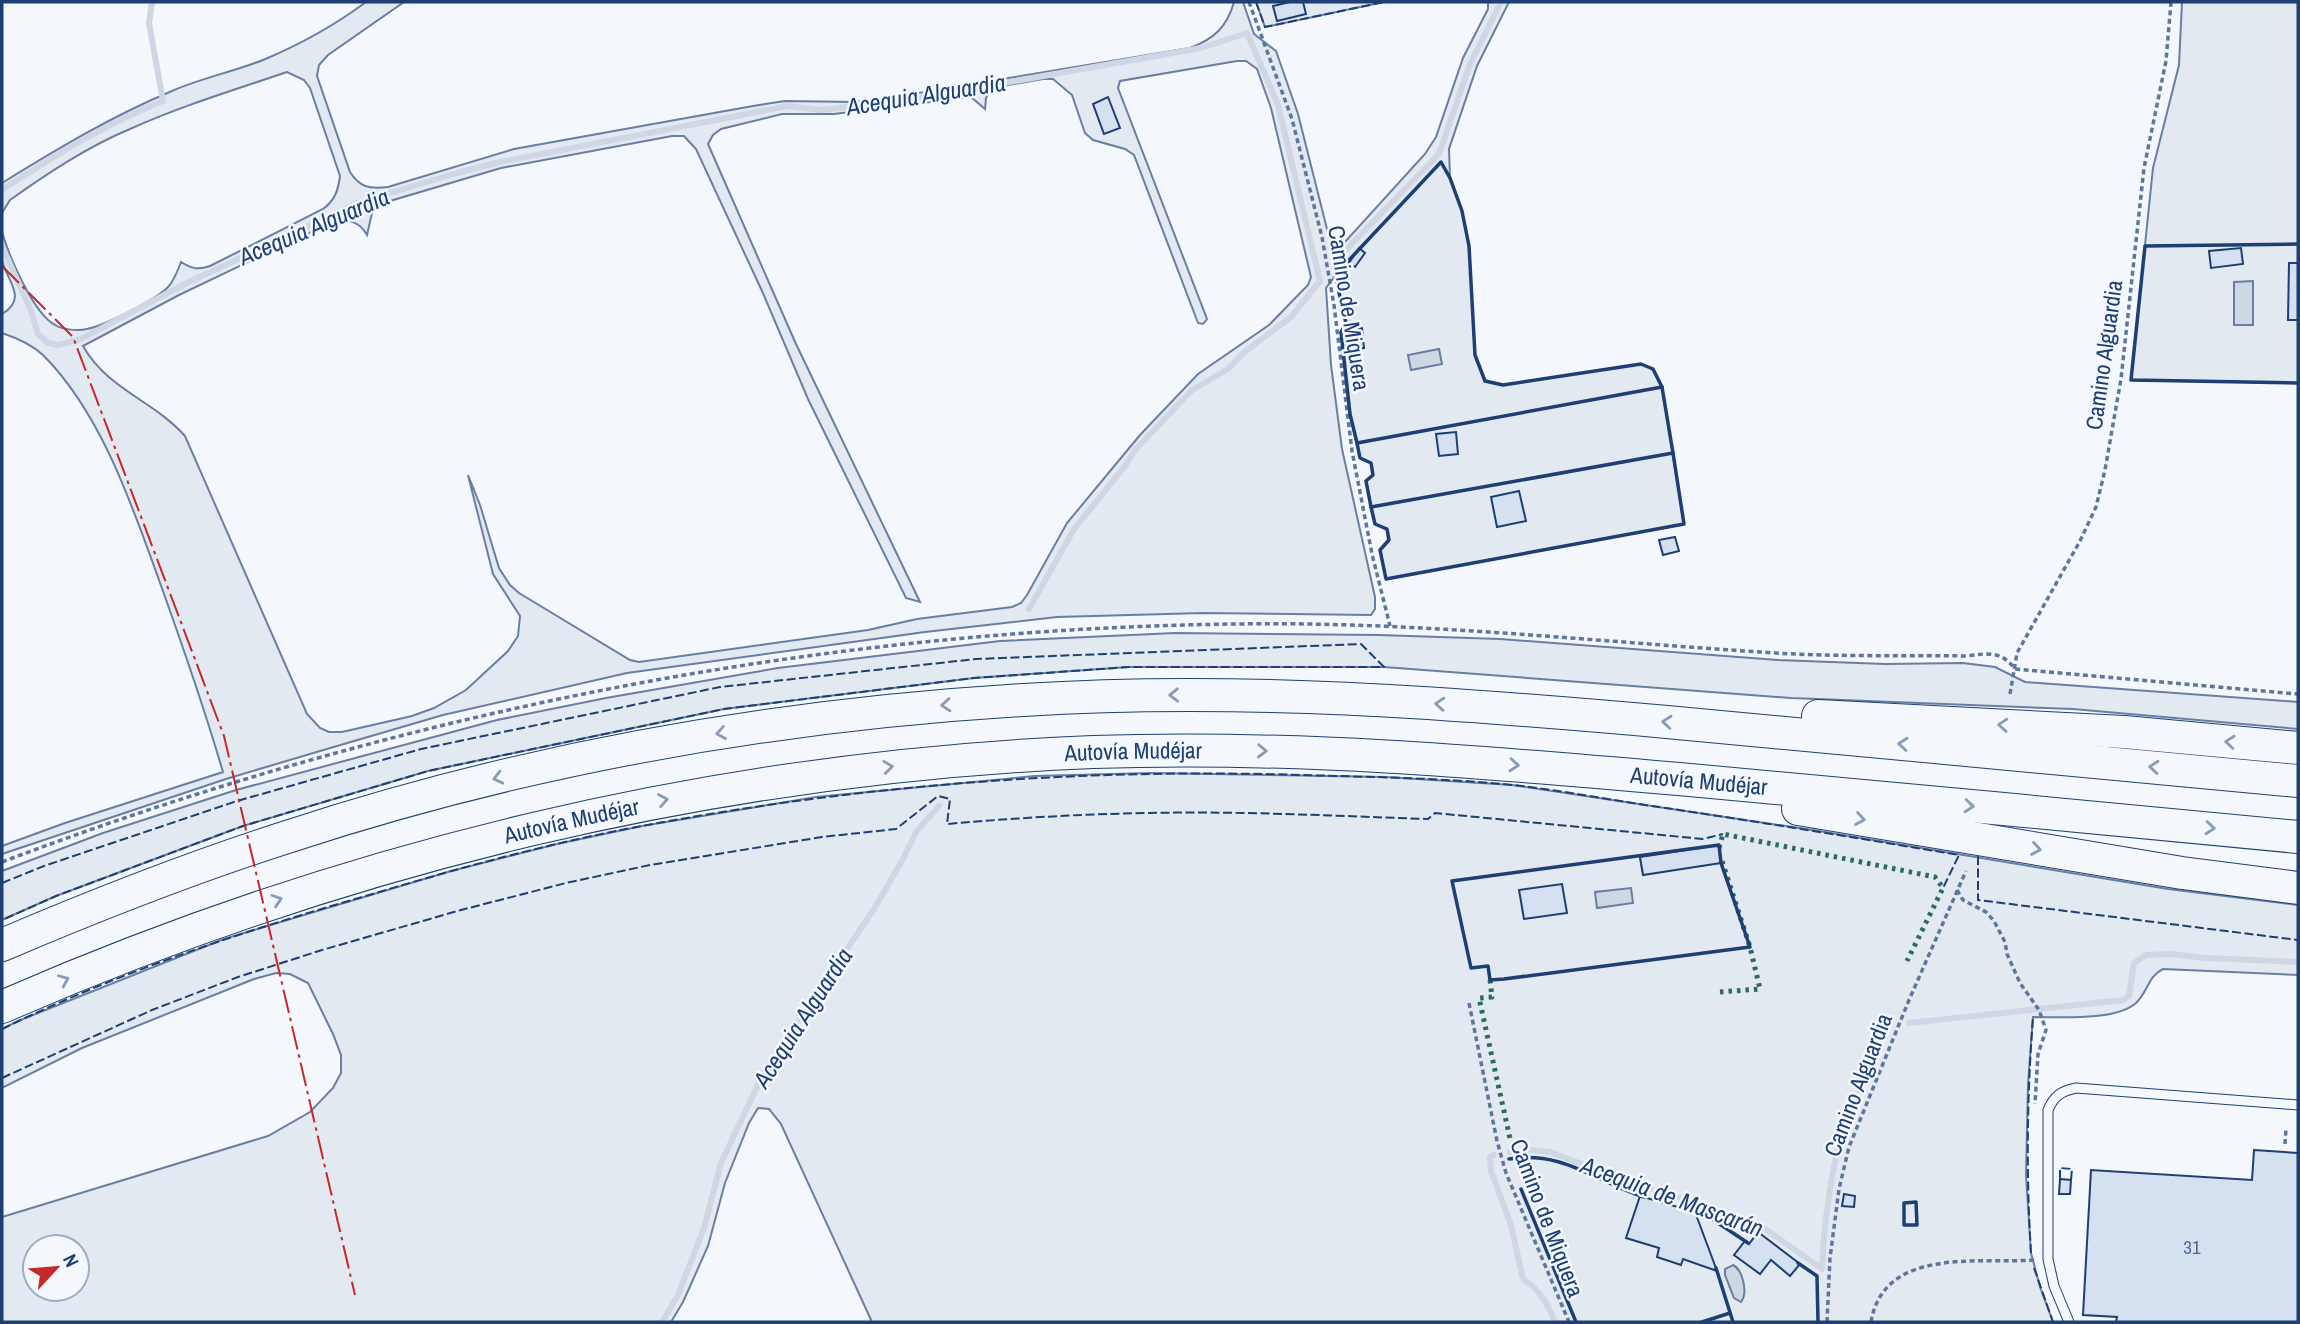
<svg xmlns="http://www.w3.org/2000/svg" width="2300" height="1324" viewBox="0 0 2300 1324" font-family="'Archivo Narrow',sans-serif">
<rect width="100%" height="100%" fill="#f4f7fb"/>
<g fill="#e3e9f0" stroke="#687fa3" stroke-width="2" fill-rule="evenodd">
<path d="M366 2H404L328 55 319 65 317 76 350 172C360 188 370 189 388 187L514 149 753 106 785 101 855 102 906 95 1190 48C1214 39 1227 27 1234 2H1243L1254 34 1276 51 1298 114 1328 233 1333 242 1339 245 1345 242 1425 154 1436 137 1463 58 1488 9V2H1509L1477 66 1449 149 1450 178 1462 211 1469 246 1475 356 1485 381 1503 385 1641 364 1653 369 1662 387 1684 524 1386 579 1380 550 1388 540 1387 530 1375 524 1366 481 1373 475 1371 463 1360 458 1350 414 1341 332 1346 323 1335 276 1326 288 1331 365 1342 449 1375 597V609L1371 615 1203 613 1057 617 925 632 627 673 443 715 320 751 226 779 2 854V846L65 823 223 772C204 707 182 644 159 580 132 505 101 413 43 355 31 344 17 338 2 333V314C29 298 6 280 2 260 0 252 2 241 2 232 9 256 33 313 55 325 63 330 78 331 87 329 104 326 158 299 169 286 174 280 178 270 181 262 192 269 198 270 210 266L323 209C335 200 338 191 340 176L310 88 304 80 287 72C234 90 181 106 130 129 87 147 48 173 10 200L2 213V183C57 149 112 116 172 91 201 78 233 72 263 60 299 45 335 25 366 2ZM1237 61H1246L1257 69 1271 108 1311 277 1308 285 1269 325 1198 374 1140 435 1067 523 1027 595 1021 603 1012 607 917 619 868 630 639 662 630 660 519 593 510 585 499 568 480 505 468 475 493 574 520 616 518 636 508 651 466 690 434 708 412 716 342 732H329L320 728 307 714 185 436C153 400 108 390 83 346L179 295 334 221C350 220 359 221 367 235L372 213 380 204 501 168 672 136H684L696 149 762 291 808 399 906 598 920 602 796 344 708 144 713 135 721 129 782 114H834L971 97 985 109 986 98 991 88 1043 79H1053L1072 95 1085 133 1093 140 1125 149 1134 155 1198 323 1203 324 1207 319 1118 88 1120 81Z"/>
<polygon points="1256,2 1384,2 1265,27"/>
<polygon points="2182,2 2298,2 2298,383 2131,380 2153,168 2179,65"/>
<polygon points="1175,633 1379,635 1500,639 1778,660 1885,664 1963,663 1995,667 2025,682 2298,702 2298,729 2073,709 1791,698 1384,667 1129,667 974,678 724,709 428,771 243,826 56,896 2,920 2,871 103,833 236,790 497,720 606,698 778,668 1000,641"/>
<path d="M1150 773 1385 777 1512 785 1819 831 2168 889 2298 905V975L2163 969C2148 976 2148 992 2136 1003 2116 1021 2060 1017 2033 1017L2028 1084 2026 1175 2031 1253 2040 1287 2053 1322H872L781 1124 769 1109 758 1108 749 1123 725 1183 708 1246 683 1302 671 1322H2V1217L268 1136 310 1112 333 1088 341 1073V1055L333 1034 308 983 290 974 276 973 254 979 82 1048 2 1088V1029L18 1021 224 939 451 871 557 844 642 826 816 797 1035 776ZM1718 846 1721 863 1643 874 1640 857ZM35 1247H77V1289H35Z"/>
</g>
<g fill="#cfd7e4" stroke="#687fa3" stroke-width="2">
<polygon points="2253,281 2253,325 2234,325 2234,282"/>
<polygon points="1439,349 1442,364 1411,370 1408,355"/>
<polygon points="1631,888 1633,903 1597,908 1595,892"/>
<path d="M1733 1265C1743 1270 1748 1293 1741 1302L1734 1298 1725 1275V1269Z"/>
</g>
<g fill="none" stroke-linecap="round" stroke-linejoin="round">
<g stroke="#cfd7e4" stroke-width="6">
<path d="M2 190C54 156 105 124 163 101L149 23 152 2"/>
<polyline points="2,246 31,311 38,334 48,343 58,345 81,339 185,284 357,203 457,173 500,162 788,106 821,110 908,100 1201,48 1247,33 1278,105 1320,281 1291,317 1242,354 1228,369 1192,390 1135,450 1125,466 1074,529 1029,609"/>
<polyline points="1339,257 1439,154 1470,64 1501,2"/>
<polyline points="1909,1023 2123,1000 2129,996 2134,963 2146,955 2172,954 2205,958 2298,962"/>
<path d="M1510 1152 1532 1150 1550 1152 1643 1187 1692 1202 1764 1228 1822 1269C1823 1234 1828 1197 1835 1162 1845 1117 1869 1069 1886 1026"/>
<path d="M1494 1155 1490 1157 1491 1171 1511 1225 1523 1279C1541 1291 1547 1303 1555 1322"/>
<polyline points="662,1322 678,1295 704,1228 721,1163 763,1074 874,909 903,859 916,832 939,806"/>
</g>
</g>
<g fill="#d5e0f0" stroke="#1d3f73" stroke-width="2">
<polygon points="1290,2 1303,2 1306,14 1277,21 1273,6"/>
<polygon points="1108,97 1120,128 1104,134 1093,104"/>
<polygon points="1359,248 1365,253 1355,267 1349,263"/>
<polygon points="2241,248 2243,264 2211,268 2209,251"/>
<polygon points="2289,263 2298,263 2298,320 2288,320"/>
<polygon points="1362,328 1364,348 1347,350 1345,330"/>
<polygon points="1456,432 1458,454 1439,456 1436,434"/>
<polygon points="1519,491 1526,521 1497,527 1491,497"/>
<polygon points="1675,537 1679,551 1663,555 1659,540"/>
<polygon points="1719,845 1721,863 1643,875 1640,857"/>
<polygon points="1562,884 1567,913 1524,919 1519,890"/>
<polygon points="2254,1150 2298,1153 2298,1322 2116,1322 2117,1317 2083,1315 2091,1170 2252,1180"/>
<polygon points="2060,1179 2071,1180 2070,1194 2059,1194"/>
<polygon points="1844,1194 1855,1196 1854,1207 1842,1206"/>
<polygon points="1640,1196 1695,1212 1717,1271 1683,1259 1681,1265 1657,1257 1659,1248 1626,1238"/>
<polygon points="1758,1232 1800,1264 1790,1276 1771,1260 1760,1274 1734,1255 1745,1241 1749,1244"/>
</g>
<g fill="none" stroke-linecap="round" stroke-linejoin="round">
<g stroke="#1d3f73" stroke-width="11">
<path id="service" d="M2069 1322 2054 1286 2048 1259V1110C2054 1096 2061 1091 2076 1088L2298 1105"/>
</g>
<g stroke="#1d3f73" stroke-width="34">
<g id="motorway">
<polyline points="1818,716 2124,732 2298,748"/>
<polyline points="1798,809 2182,873 2298,888"/>
<path d="M2 945C96 905 190 868 287 837 524 759 774 715 1023 700 1239 686 1453 703 1667 722 1878 741 2088 761 2298 781"/>
<path id="s1" d="M2 1007C347 856 716 767 1093 752 1289 745 1484 762 1679 779 1885 798 2092 817 2298 837"/>
</g>
</g>
<g stroke="#5e769c" stroke-width="3.5" stroke-dasharray="5 3.5" stroke-linecap="butt">
<polyline points="1249,2 1292,119 1322,237 1334,305 1352,451 1372,554 1390,626"/>
<polyline points="2010,694 2017,653 2080,541 2096,507 2105,470 2121,379 2144,168 2166,61 2171,2"/>
<path d="M2 862C395 713 815 629 1236 624 1417 621 1596 642 1776 653 1839 657 1903 655 1967 656 1987 653 2002 651 2015 669L2298 694"/>
<polyline points="1957,890 1963,900 1986,912 1994,921 2005,942 2007,954 2020,983 2039,1010 2046,1030 2038,1054 2035,1104"/>
<polyline points="1469,1003 1497,1141 1506,1173 1569,1322"/>
<polyline points="2285,1144 2286,1128"/>
<polyline points="1827,1322 1830,1258 1839,1189 1849,1147 1909,1000 1966,871"/>
<path d="M1871 1322C1884 1246 1979 1264 2035 1260"/>
</g>
<use href="#service" stroke="#f4f7fb" stroke-width="9"/>
<use href="#motorway" stroke="#f4f7fb" stroke-width="32"/>
<g stroke="#2c6c60" stroke-width="5" stroke-dasharray="3.5 5" stroke-linecap="butt">
<polyline points="1719,848 1723,834 1935,877 1943,888 1907,961"/>
<polyline points="1490,980 1492,997 1479,998 1511,1143"/>
<polyline points="1720,992 1760,989 1750,947 1721,858"/>
</g>
<g stroke="#1d3f73" stroke-width="2" stroke-dasharray="9 3.5" stroke-linecap="butt">
<polyline points="1256,2 1265,27 1384,2"/>
<polyline points="1978,856 1978,900 2298,940"/>
<polyline points="2,883 44,866 237,801 421,749 720,687 976,659 1361,644 1384,667 1129,667 974,678 724,709 428,771 243,826 56,896 2,920"/>
<path d="M2 1029C119 972 244 931 369 895 459 868 550 843 642 826 860 785 1080 768 1302 775 1372 777 1443 778 1513 785 1559 790 1605 799 1652 806 1754 821 1857 838 1959 855L1943 888"/>
<path d="M2 1078 152 1010 238 977 322 950 461 910 566 883 650 865 822 837 896 829 938 796 950 799 947 824C1015 818 1082 814 1150 813 1243 811 1336 816 1428 819L1435 813 1703 839 1723 834"/>
<polyline points="2060,1179 2060,1168 2072,1169 2071,1180"/>
<path d="M2031 1253C2026 1173 2027 1096 2033 1017"/>
<polyline points="2034,1268 2053,1322"/>
</g>
<g stroke="#1d3f73" stroke-width="3.5">
<polygon points="1441,162 1450,178 1462,211 1469,246 1475,355 1485,381 1503,385 1641,364 1653,369 1662,387 1357,443 1350,414 1341,332 1346,323 1335,275"/>
<polyline points="2298,244 2145,246 2131,380 2298,383"/>
<polyline points="1357,443 1360,458 1371,463 1373,475 1366,481 1371,507 1673,453 1662,387"/>
<polyline points="1371,507 1375,524 1387,529 1389,540 1380,550 1386,579 1684,524 1673,453"/>
<polygon points="1719,845 1721,863 1750,947 1504,979 1490,980 1488,966 1471,968 1452,881"/>
<path d="M1509 1159C1563 1150 1596 1182 1644 1197"/>
<polyline points="1521,1189 1576,1322"/>
<polygon points="1916,1202 1917,1225 1904,1225 1904,1203"/>
<polyline points="1691,1211 1706,1215 1748,1243"/>
<polyline points="1798,1263 1817,1276 1818,1322"/>
<polyline points="1716,1268 1733,1322"/>
<polyline points="1702,1322 1730,1313"/>
</g>
<polyline stroke="#c62828" stroke-width="2" stroke-dasharray="24 5 3.5 5" stroke-linecap="butt" points="2,266 73,337 224,736 355,1295"/>
</g>
<defs><path id="oneway-chevron" d="M-2-3.5L2.5 0L-2 3.5" fill="none" stroke-width="1.6" stroke-linecap="round" stroke-linejoin="round" transform="scale(1.75)"/></defs>
<g stroke="#889bb7">
<use href="#oneway-chevron" transform="translate(1174 695) rotate(179)"/>
<use href="#oneway-chevron" transform="translate(1440 704) rotate(-176)"/>
<use href="#oneway-chevron" transform="translate(946 705) rotate(176)"/>
<use href="#oneway-chevron" transform="translate(1667 722) rotate(-175)"/>
<use href="#oneway-chevron" transform="translate(2003 725) rotate(-176)"/>
<use href="#oneway-chevron" transform="translate(721 733) rotate(171)"/>
<use href="#oneway-chevron" transform="translate(2230 742) rotate(-175)"/>
<use href="#oneway-chevron" transform="translate(1903 744) rotate(-175)"/>
<use href="#oneway-chevron" transform="translate(1262 751) rotate(2)"/>
<use href="#oneway-chevron" transform="translate(1514 765) rotate(5)"/>
<use href="#oneway-chevron" transform="translate(888 767) rotate(-7)"/>
<use href="#oneway-chevron" transform="translate(2154 767) rotate(-175)"/>
<use href="#oneway-chevron" transform="translate(498 778) rotate(166)"/>
<use href="#oneway-chevron" transform="translate(663 800) rotate(-10)"/>
<use href="#oneway-chevron" transform="translate(1969 806) rotate(5)"/>
<use href="#oneway-chevron" transform="translate(1860 819) rotate(9)"/>
<use href="#oneway-chevron" transform="translate(2210 828) rotate(5)"/>
<use href="#oneway-chevron" transform="translate(2036 849) rotate(10)"/>
<use href="#oneway-chevron" transform="translate(277 900) rotate(-18)"/>
<use href="#oneway-chevron" transform="translate(64 980) rotate(-23)"/>
</g>
<g text-anchor="middle" stroke-width="5" stroke-linejoin="round" paint-order="stroke">
<g font-size="19" fill="#4b6792">
<text x="2192" y="1254">31</text>
</g>
<g font-size="23" fill="#1d3f73" stroke="#f4f7fb">
<text transform="translate(1349 308) rotate(81)" y="8">Camino de Miquera</text>
<text transform="translate(2104 355) rotate(-82)" y="8">Camino Alguardia</text>
<text dy="8" stroke="none"><textPath href="#s1" startOffset="1167">Autovía Mudéjar</textPath></text>
<text dy="8" stroke="none"><textPath href="#s1" startOffset="1734">Autovía Mudéjar</textPath></text>
<text dy="8" stroke="none"><textPath href="#s1" startOffset="600">Autovía Mudéjar</textPath></text>
<text transform="translate(1858 1085) rotate(-69)" y="8">Camino Alguardia</text>
<text transform="translate(1547 1218) rotate(69)" y="8">Camino de Miquera</text>
</g>
<g font-size="24" font-style="italic" fill="#1d3f73" stroke="#f4f7fb">
<text transform="translate(926 95) rotate(-9)" y="8">Acequia Alguardia</text>
<text transform="translate(314 227) rotate(-23)" y="8">Acequia Alguardia</text>
<text transform="translate(803 1018) rotate(-57)" y="8">Acequia Alguardia</text>
<text transform="translate(1672 1197) rotate(20)" y="8">Acequia de Mascarán</text>
</g>
</g>
<rect width="2300" height="1324" fill="none" stroke="#1d3f73" stroke-width="7"/>
<g transform="translate(56 1268) rotate(64)"><circle r="33" fill="#f4f7fb" stroke="#9eadc5" stroke-width="2"/>
<path d="M0-5L12 26L0 18L-12 26Z" fill="#c62828"/>
<text y="-10" font-size="19" font-weight="bold" text-anchor="middle" fill="#1d3f73">N</text>
</g>
</svg>
